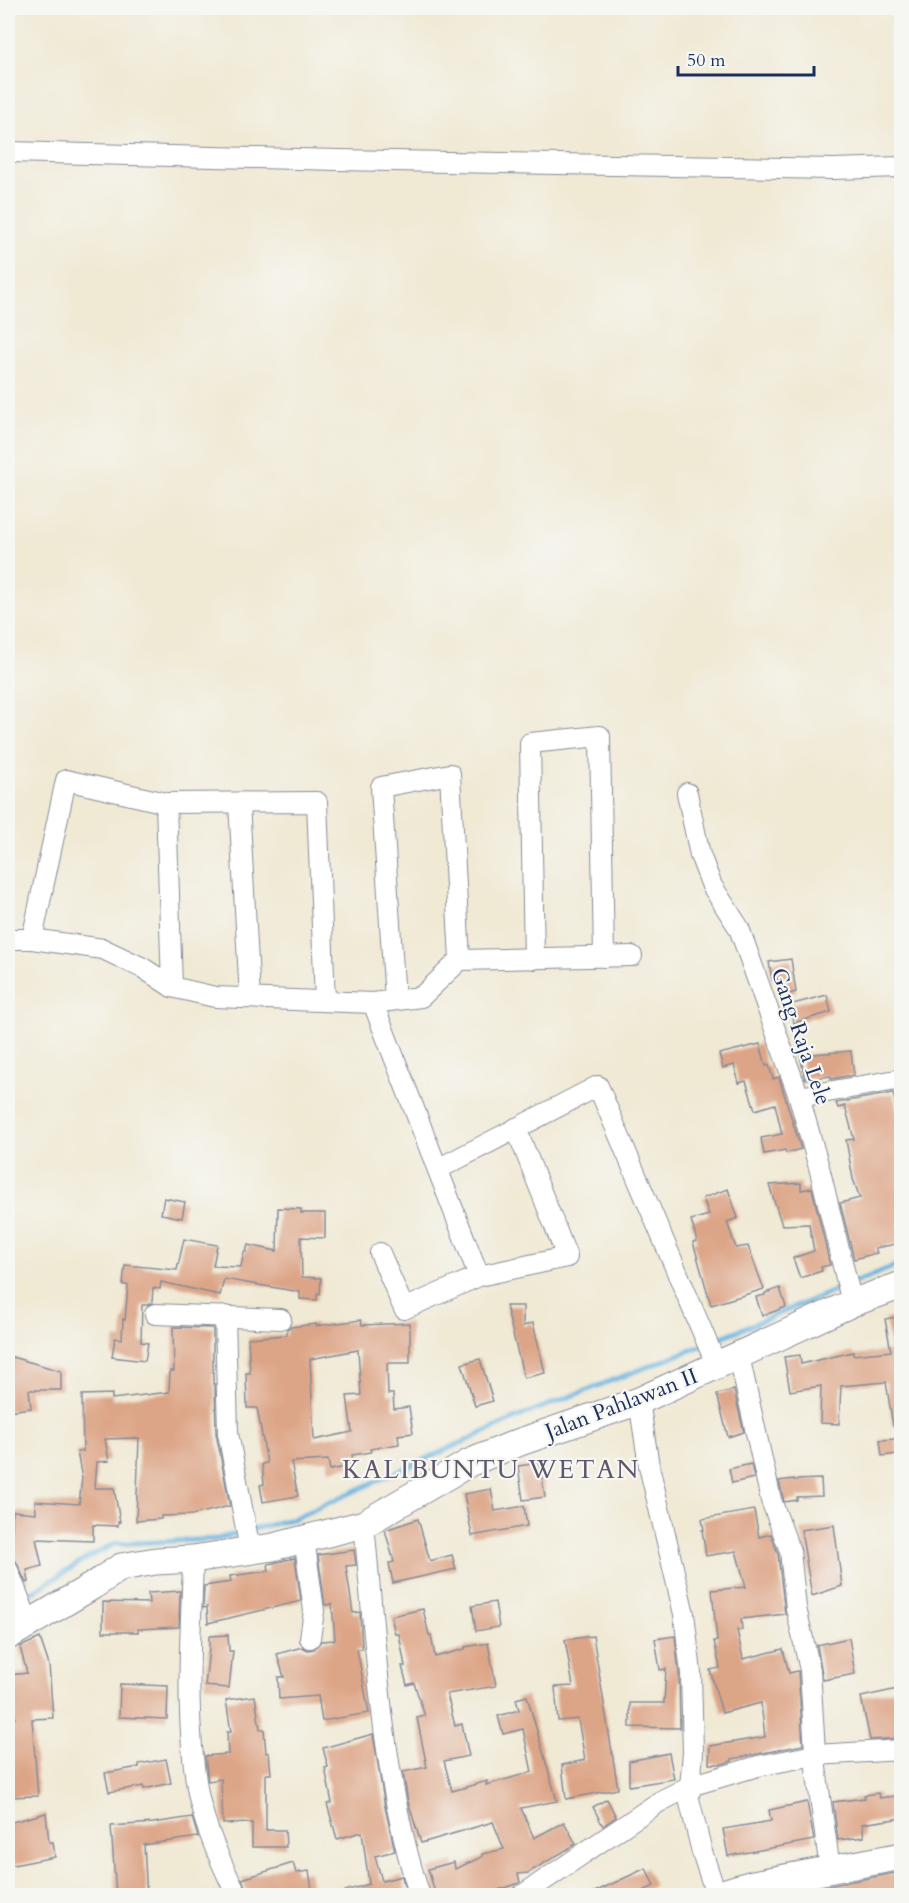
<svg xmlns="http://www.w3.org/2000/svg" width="909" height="1903" viewBox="0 0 909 1903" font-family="Cardo,serif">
<rect width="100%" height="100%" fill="#f6f6f2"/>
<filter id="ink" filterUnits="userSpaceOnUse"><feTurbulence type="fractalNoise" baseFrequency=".0167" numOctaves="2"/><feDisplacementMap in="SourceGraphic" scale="12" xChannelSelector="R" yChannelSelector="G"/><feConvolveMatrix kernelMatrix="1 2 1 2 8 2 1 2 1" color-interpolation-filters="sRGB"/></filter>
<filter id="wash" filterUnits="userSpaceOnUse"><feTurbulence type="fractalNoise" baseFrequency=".008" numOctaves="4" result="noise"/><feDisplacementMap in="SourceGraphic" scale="24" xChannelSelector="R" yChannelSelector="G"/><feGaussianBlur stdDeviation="1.35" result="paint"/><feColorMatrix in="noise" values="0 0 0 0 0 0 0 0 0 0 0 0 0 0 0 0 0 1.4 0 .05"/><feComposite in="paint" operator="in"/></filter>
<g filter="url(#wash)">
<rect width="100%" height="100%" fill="#f0e9d4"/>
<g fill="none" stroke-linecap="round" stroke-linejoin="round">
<g stroke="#66b2df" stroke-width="5">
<polyline points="712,1341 902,1263"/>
<polyline points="8,1607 91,1556 114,1544 217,1539 295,1518 525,1414 704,1345"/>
</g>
</g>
<g id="blocks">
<g fill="#dda587" fill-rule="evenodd">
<polygon points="791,959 796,992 783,996 778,979 772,980 769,962"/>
<polygon points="827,995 831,1012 794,1023 789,1005"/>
<polygon points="760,1044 766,1066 769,1065 773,1079 779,1077 801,1149 786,1153 785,1150 764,1154 761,1138 782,1134 775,1104 755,1110 746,1081 739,1083 734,1065 723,1068 719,1054"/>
<polygon points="851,1051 854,1075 831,1079 831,1076 805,1079 800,1055"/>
<polygon points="893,1093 902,1128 902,1243 875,1248 877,1253 854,1259 840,1203 860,1198 853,1179 846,1140 854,1139 845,1106 838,1108 836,1103"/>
<polygon points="801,1183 801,1190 812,1188 830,1265 821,1267 822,1271 800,1278 793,1258 814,1251 809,1224 782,1225 769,1185"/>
<polygon points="728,1189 738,1218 727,1222 736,1248 748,1246 764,1289 711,1305 693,1242 697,1241 691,1220 709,1215 703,1198"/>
<polygon points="164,1198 185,1202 182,1218 161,1214"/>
<polygon points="278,1208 301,1209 301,1213 325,1213 325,1238 301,1237 302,1277 321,1278 320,1294 317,1293 317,1300 300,1299 300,1292 224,1279 220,1295 161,1282 160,1289 153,1288 152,1303 147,1305 142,1305 141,1342 148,1343 145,1361 112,1357 115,1338 122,1339 123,1319 125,1320 128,1285 123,1285 125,1265 177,1270 184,1239 217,1245 213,1266 241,1267 244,1252 246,1252 248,1245 277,1251"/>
<polygon points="780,1288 786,1307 762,1316 756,1297 765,1295 765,1293"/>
<polygon points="506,1306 523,1306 523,1326 533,1323 545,1373 524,1378"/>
<polygon points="902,1316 902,1425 893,1426 886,1382 841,1386 839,1424 820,1423 821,1386 790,1391 784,1357 800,1355 801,1364 853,1352 853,1355 891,1351 885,1319"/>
<path d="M361 1320 362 1325 410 1323V1363H387L388 1394H393L394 1409 409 1407 413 1433 398 1435 399 1444 370 1449 371 1452 352 1455 353 1460H349L350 1466 330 1470 328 1460 291 1462 298 1496 263 1502 260 1485 264 1484 262 1464 267 1463 257 1408H247L246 1373H250L248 1338 287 1335V1329L290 1327 316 1324V1326ZM358 1350 361 1395 347 1396 352 1432 314 1440 310 1359Z"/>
<polygon points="173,1327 213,1328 213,1384 215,1384 216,1433 230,1506 192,1515 161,1516 161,1519 136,1521 139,1438 105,1439 109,1461 97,1462 95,1488 114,1488 120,1522 118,1522 118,1526 93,1525 93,1541 36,1539 42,1566 27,1570 29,1582 26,1583 16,1561 8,1558 8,1539 11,1539 13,1511 36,1513 35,1501 79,1504 82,1478 77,1452 83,1451 82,1395 112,1394 112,1399 169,1392 170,1371 174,1371"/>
<polygon points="12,1357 61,1371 61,1390 29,1390 31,1408 8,1411 8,1374"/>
<polygon points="480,1359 493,1401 475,1406 462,1364"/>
<polygon points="734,1390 744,1432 728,1437 717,1394"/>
<polygon points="897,1439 898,1454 882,1456 880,1440"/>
<polygon points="540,1463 545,1497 523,1500 518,1466"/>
<polygon points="751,1464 754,1478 732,1483 729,1469"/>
<polygon points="794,1479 794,1480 821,1479 822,1496 797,1497 797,1500 784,1502 779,1481"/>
<polygon points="491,1489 495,1511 524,1506 527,1526 472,1536 464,1494"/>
<polygon points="754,1510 759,1537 771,1534 778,1554 785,1614 741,1619 742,1630 737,1630 743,1659 783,1649 789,1673 798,1671 803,1745 732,1759 732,1761 722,1764 709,1764 710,1746 765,1737 761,1703 722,1713 710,1670 720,1668 714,1641 717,1641 712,1590 746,1587 736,1551 706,1556 702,1530 704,1530 702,1519"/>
<polygon points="418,1519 430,1561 452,1555 456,1569 393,1583 389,1563 394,1562 385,1530"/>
<polygon points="834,1525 842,1586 812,1596 801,1530"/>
<polygon points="354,1550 356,1565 346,1566 353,1613 360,1612 362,1649 357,1649 369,1713 322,1721 318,1696 279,1699 278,1677 284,1677 277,1654 302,1647 308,1650 314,1649 321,1641 335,1640 332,1604 325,1605 318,1555"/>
<polygon points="295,1558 301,1601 208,1623 207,1607 203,1608 204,1586 231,1582 230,1576 269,1571 268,1564"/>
<polygon points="180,1591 179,1627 138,1629 138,1632 103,1632 103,1602 149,1603 148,1593"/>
<polygon points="495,1602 499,1627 476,1631 472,1606"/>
<polygon points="423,1609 429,1635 431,1635 435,1657 465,1649 465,1647 488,1643 496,1686 447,1694 455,1726 462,1724 469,1756 444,1761 452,1791 487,1781 486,1785 532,1772 523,1729 503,1734 498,1716 519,1710 516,1699 527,1696 557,1801 521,1808 534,1838 564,1822 576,1844 528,1873 518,1874 520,1882 517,1884 478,1896 436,1896 428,1869 454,1862 455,1869 482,1857 482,1854 504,1849 493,1822 421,1843 408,1802 403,1772 427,1767 417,1718 425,1716 414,1683 407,1685 402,1666 405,1666 399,1634 395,1634 391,1616"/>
<polygon points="228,1635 229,1651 233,1651 229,1688 205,1686 209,1648 209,1636"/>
<polygon points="593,1636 618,1789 566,1799 562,1765 585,1760 578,1719 558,1721 555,1687 573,1686 565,1640"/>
<polygon points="675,1636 679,1674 680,1728 630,1727 630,1703 664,1703 666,1669 660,1670 655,1639"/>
<polygon points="40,1638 49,1665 53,1718 32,1719 38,1796 8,1797 8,1719 15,1718 9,1675 27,1673 20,1647"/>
<polygon points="849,1638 855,1674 823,1680 817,1645"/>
<polygon points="120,1684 168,1686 167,1719 119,1717"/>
<polygon points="902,1688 902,1738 870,1740 861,1697"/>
<polygon points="255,1696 260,1729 264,1729 266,1753 269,1753 271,1774 266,1774 266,1830 285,1830 286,1847 252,1847 252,1823 223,1824 221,1779 208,1781 205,1756 228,1754 227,1732 231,1732 226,1700"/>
<polygon points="373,1734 385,1807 395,1851 375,1856 382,1881 402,1876 407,1896 345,1896 345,1891 369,1884 362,1832 337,1839 327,1804 332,1803 325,1768 328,1767 323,1748"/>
<polygon points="669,1753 674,1779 629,1786 629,1761"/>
<polygon points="166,1759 171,1783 144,1789 143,1786 109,1792 105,1773 139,1767 139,1764"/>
<polygon points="878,1793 879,1798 902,1795 902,1818 862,1824 864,1837 838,1840 833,1802 865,1798 864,1795"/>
<polygon points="607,1799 616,1817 603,1826 593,1807"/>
<polygon points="807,1802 814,1840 728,1856 723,1829 771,1821 769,1810"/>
<polygon points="46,1813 49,1842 53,1842 55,1857 8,1866 8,1823"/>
<polygon points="192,1817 198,1837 144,1845 147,1896 116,1896 111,1826 153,1823"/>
<polygon points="293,1863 296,1873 309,1871 312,1889 278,1895 278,1890 261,1896 249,1896 242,1879"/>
<polygon points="646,1868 654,1886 633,1896 586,1896"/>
<polygon points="895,1873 901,1896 873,1896 872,1892 850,1896 812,1896 812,1889"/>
</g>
</g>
</g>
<g filter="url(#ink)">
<use href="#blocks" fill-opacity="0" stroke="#868c99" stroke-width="1.5"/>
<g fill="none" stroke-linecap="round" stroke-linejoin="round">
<g stroke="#868c99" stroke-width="22">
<g id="street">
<polyline points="8,152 338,160 833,169 902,167"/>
<polyline points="687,793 700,855 712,886 739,928 799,1097 820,1171 852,1303"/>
<polyline points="166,803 172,987"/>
<polyline points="239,803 250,998"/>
<polyline points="11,939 32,939 103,949 143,968 172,987 215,997 373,1003 421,997 460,960 632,956"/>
<polyline points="32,939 66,780 166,803 317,802 325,1001"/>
<polyline points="534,959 530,743 600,736 604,957"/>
<polyline points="395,1000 381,787 450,774 460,960"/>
<polyline points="373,1003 479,1276"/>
<polyline points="799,1097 902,1079"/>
<polyline points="438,1169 598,1086 717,1366"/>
<polyline points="380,1253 404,1309 479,1276 567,1257 516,1128"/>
<polyline points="155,1314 281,1319"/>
<polyline points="225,1316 228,1433 250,1550"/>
<polyline points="739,1356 771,1500 790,1551 796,1608 810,1670 816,1768 830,1869"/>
<polyline points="639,1401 649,1466 684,1614 691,1673 693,1752 689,1799 702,1852 716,1894"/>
<path d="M364 1524C376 1648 381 1776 420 1896"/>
<polyline points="304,1538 314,1611 310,1638"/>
<path d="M193 1559C191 1636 184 1716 198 1793 205 1829 221 1862 237 1896"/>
<polyline points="8,1570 29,1624"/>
<polyline points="521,1896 659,1802 690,1786 758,1766 815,1755 902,1750"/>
</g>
</g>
<g stroke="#868c99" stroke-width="29">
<g id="secondary">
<polyline points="8,1636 94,1585 121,1567 156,1561 193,1559 273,1547 364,1524 469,1463 520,1442 639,1401 852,1303 902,1285"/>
<polyline points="713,1896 753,1884 902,1856"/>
</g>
</g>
<use href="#street" stroke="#fff" stroke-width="20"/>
<use href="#secondary" stroke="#fff" stroke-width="27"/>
</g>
</g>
<g text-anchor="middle" stroke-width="4.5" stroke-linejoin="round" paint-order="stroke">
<g font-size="22" fill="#1b2f5e" stroke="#f6f6f2">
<text transform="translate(802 1036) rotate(71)" y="8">Gang Raja Lele</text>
<text transform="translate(621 1403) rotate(-21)" y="8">Jalan Pahlawan II</text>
</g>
<g font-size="26" letter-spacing="1.5" fill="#5f586c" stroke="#f6f6f2">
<text x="491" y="1478">KALIBUNTU WETAN</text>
</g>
</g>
<rect width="909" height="1903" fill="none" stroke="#f6f6f2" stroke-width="30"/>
<path d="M678 66v9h136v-9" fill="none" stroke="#1b2f5e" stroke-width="3"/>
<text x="687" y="66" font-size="18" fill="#1b2f5e" stroke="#f6f6f2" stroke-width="4.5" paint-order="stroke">50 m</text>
</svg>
